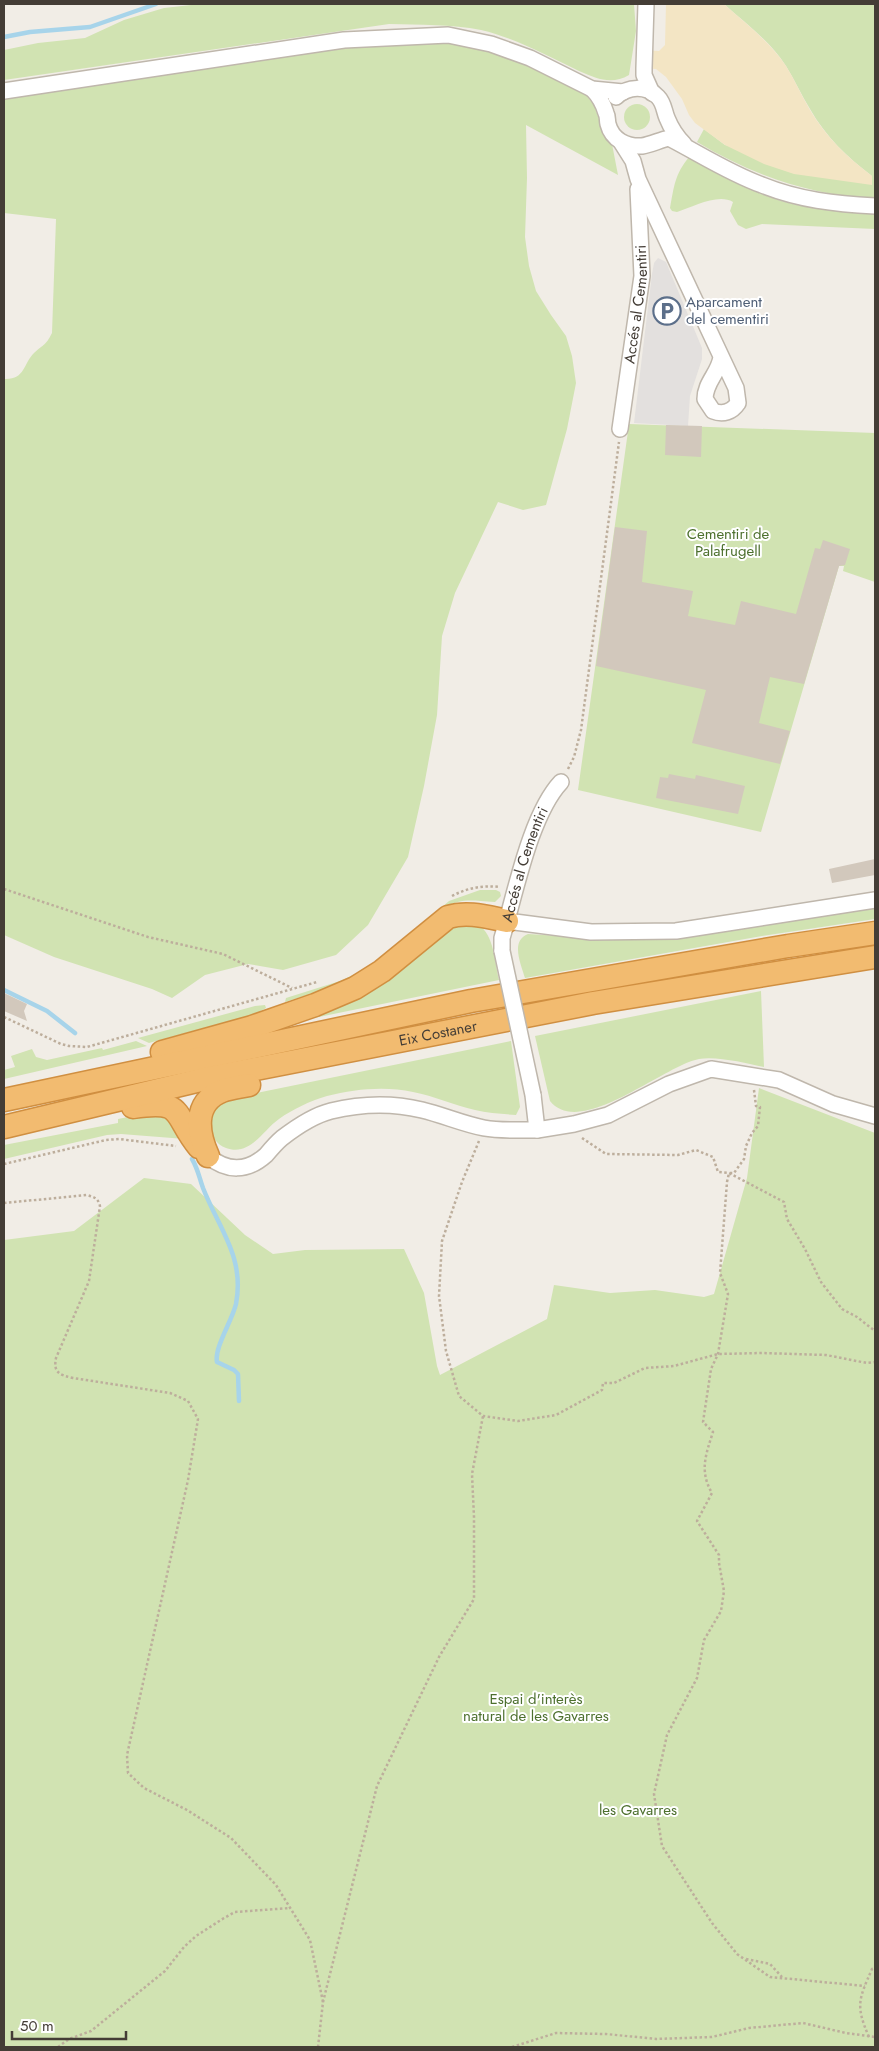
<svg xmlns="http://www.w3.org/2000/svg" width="879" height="2051" viewBox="0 0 879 2051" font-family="Jost,sans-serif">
<rect width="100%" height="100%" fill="#f1ede6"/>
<g fill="#d1e3b2">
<path d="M200 4H634L636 31 629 75C612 85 597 79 579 71 548 56 515 38 481 30 451 24 420 25 389 24L4 80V50L38 43 85 38 124 20 164 8Z"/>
<path d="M724 4H875V198C811 196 752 175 697 142L704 129 725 145 872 176C847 157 826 137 810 109 801 95 795 80 786 66 770 41 745 23 724 4Z"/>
<path d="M432 42 462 44 502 54 558 79 585 94 594 105 603 131 612 144 618 175 526 125 527 178 525 237 529 266 536 291 551 315 566 336 572 356 576 383 567 429 546 505 523 510 498 502 455 593 442 636 437 715 424 786 408 857 368 925 336 955 283 970 248 964 205 975 172 998 152 989 54 957 4 935V379C25 380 23 364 34 353 44 344 46 345 52 333L56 219 4 213V99L332 49Z"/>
<circle cx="637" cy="117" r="13"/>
<path d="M689 157C725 177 760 198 802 206 826 211 851 212 875 213V229L762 224 746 229 738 225 730 211 733 202C718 193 693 207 677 212L672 211 670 208C674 186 675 174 689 157Z"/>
<polygon points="629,424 875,433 875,582 843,571 844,566 839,566 761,832 578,790"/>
<path d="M480 890H496L500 892 501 896 495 902C471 901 465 897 442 908L387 957 367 971 339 985 285 1002 286 998 340 981 366 969 400 944 449 901Z"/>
<path d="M875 905V919L762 936 525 978C521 964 510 941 528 934L591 938Z"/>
<path d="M453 924C460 924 472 922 478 925 494 933 495 964 499 980L314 1018 255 1033Z"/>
<path d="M761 991 764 1067C745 1063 717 1056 699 1059 663 1066 580 1139 550 1101L535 1036Z"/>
<polygon points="265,1005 266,1008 255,1014 149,1043 138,1038 255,1006"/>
<polygon points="136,1041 147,1046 4,1079 4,1070 15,1067 11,1056 32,1049 36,1057 47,1060 102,1048 103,1050"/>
<path d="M511 1041 520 1107 516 1115C503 1114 488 1113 475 1110 454 1105 434 1096 413 1092 385 1086 355 1089 327 1096 310 1101 293 1109 279 1119 263 1130 250 1157 226 1148 216 1144 214 1139 211 1129 206 1113 216 1108 227 1099Z"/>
<polygon points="759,1088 875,1133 875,2047 4,2047 4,1240 74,1231 144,1178 191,1184 245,1235 273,1254 305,1250 404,1249 424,1293 437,1366 440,1375 547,1319 554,1285 610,1293 655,1290 704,1297 714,1294 747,1178"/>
<polygon points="143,1114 167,1114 185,1139 121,1134 107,1135 4,1159 4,1145 118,1123 118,1119"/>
</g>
<path fill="#f3e5c4" d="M666 4H724C745 23 770 42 786 66 795 80 801 95 810 110 826 137 847 157 872 176V185L794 174 764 164 725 145 695 123 689 115 682 99 666 77 656 69 644 68 643 50 659 51 665 45Z"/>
<polygon fill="#e3e0de" points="658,258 666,262 702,348 702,359 690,396 688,426 634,423 652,274 654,263"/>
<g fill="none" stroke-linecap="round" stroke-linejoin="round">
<g stroke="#a7d4ea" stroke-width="4.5">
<polyline points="4,37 30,32 90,27 156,4"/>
<polyline points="4,990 47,1011 75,1033"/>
<path d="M192 1159C198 1169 199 1177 203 1188 219 1229 245 1257 236 1304 232 1321 214 1348 217 1362L234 1370 238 1374 239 1401"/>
</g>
</g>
<g fill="#d2c8bc">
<polygon points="666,425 702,426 701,457 665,455"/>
<polygon points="615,527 647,531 642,582 693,591 688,616 735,625 741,601 796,614 815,548 820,549 823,540 850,549 845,565 839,566 804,684 770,677 759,723 790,731 780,764 692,743 706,690 596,666"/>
<polygon points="669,774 695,779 696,775 745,786 738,814 656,798 660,777 668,778"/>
<polygon points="875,859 875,875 832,883 829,869"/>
<polygon points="4,993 27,1004 24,1011 27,1021 4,1011"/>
</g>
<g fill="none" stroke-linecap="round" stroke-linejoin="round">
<g stroke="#bfb7ac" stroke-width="18">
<g id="minor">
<polyline points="646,4 644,68 644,75 652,93"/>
<path d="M592 89C599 96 603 103 606 113 608 117 607 120 608 124 612 140 627 147 642 146 650 145 660 140 669 138 700 154 729 173 762 185 799 200 836 204 875 206"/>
<polyline points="4,91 344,40 448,35 491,44 530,58 592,89 623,92"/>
<path d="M616 97C628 86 646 85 658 97 664 103 664 111 667 118 671 128 677 137 684 144"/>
<path d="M621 142 633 161 638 179 736 388 738 403C732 412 723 415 713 411L705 399C705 382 719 373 721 357"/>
<path id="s1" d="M620 429 642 276 638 189"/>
<polyline points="507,921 591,932 676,931 875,900"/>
<path id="s2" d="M502 951V938C515 895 530 815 561 782"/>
<polyline points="537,1130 574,1124 608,1115 669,1084 711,1069 779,1080 833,1104 875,1116"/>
<path d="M208 1156C227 1172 247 1172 266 1155 271 1149 276 1143 282 1138 295 1128 315 1115 331 1111 360 1104 393 1103 422 1110 443 1115 463 1124 484 1128 501 1131 519 1130 537 1130L533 1095"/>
</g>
</g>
<g stroke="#d08f41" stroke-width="25">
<g id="highway">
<path d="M162 1052 252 1027 315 1005 355 988 382 971 448 917C468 911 487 917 507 921"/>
<polyline points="4,1100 471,1001 788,946 875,933"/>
<path d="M133 1107C186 1099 172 1114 199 1147"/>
<path id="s3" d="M4 1127 209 1078 593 1003 875 957"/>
<path d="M208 1156C198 1134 192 1103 222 1091 230 1088 240 1087 249 1085"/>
</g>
</g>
<g stroke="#bdae9c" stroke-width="2.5" stroke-dasharray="2.5 2.5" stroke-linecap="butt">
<polyline points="568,769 574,757 581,730 619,442"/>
<polyline points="4,889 148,937 223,954 292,988"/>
<path d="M452 896C467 888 483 885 500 887"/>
<polyline points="4,1017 61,1044 69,1046 87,1047 317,982"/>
<path d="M754 1090 756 1106 760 1107 758 1126 752 1133 746 1146 744 1159 734 1173H729L727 1182 720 1273 728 1294 718 1354 711 1369 703 1422 713 1432C706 1454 699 1471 712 1493L697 1521 719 1555V1563L724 1591 721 1611 704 1640 697 1678 667 1735 654 1794 662 1846 712 1923 737 1954 770 1977 865 1986"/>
<polyline points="582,1138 606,1154 678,1155 696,1150 713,1157 718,1172 729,1173 784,1202 787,1219 805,1249 821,1282 842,1309 857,1317 875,1331"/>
<polyline points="479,1141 462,1182 442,1241 439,1296 446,1351 459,1396 483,1416 518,1421 556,1415 602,1390 603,1383 614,1383 645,1368 674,1366 718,1354 762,1353 826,1355 867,1363 875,1362"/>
<polyline points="4,1164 106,1140 119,1139 176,1146"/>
<path d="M4 1203 87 1195C94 1197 98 1198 100 1206L89 1281 56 1358C53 1373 60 1375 73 1378L170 1393 188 1401 198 1419 188 1480 127 1755 128 1773 144 1788 187 1810 231 1838 276 1885 310 1940 323 2002"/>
<polyline points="746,1959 770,1964 782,1977"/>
<path d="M869 2037C855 2005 859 1999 872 1969L875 1968"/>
<polyline points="58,2047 69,2039 91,2031 165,1971 184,1947 196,1936 224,1918 235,1912 290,1908"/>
<polyline points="318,2047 323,2002 377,1786 439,1657 474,1599 474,1517 472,1474 483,1416"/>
<polyline points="512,2047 556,2033 606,2034 656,2039 712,2037 749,2028 803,2023 846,2033 875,2037"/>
</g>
<use href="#minor" stroke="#fff" stroke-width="15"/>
<use href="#highway" stroke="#f2bb70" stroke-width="22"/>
<g stroke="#bfb7ac" stroke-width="18" stroke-linecap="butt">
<polyline id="minor-bridge" points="502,951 533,1095"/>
</g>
<use href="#minor-bridge" stroke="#fff" stroke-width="15"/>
</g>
<defs>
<g id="parking-ring" transform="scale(1.4375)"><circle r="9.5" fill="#fff" stroke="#5c6f8a" stroke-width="1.5"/><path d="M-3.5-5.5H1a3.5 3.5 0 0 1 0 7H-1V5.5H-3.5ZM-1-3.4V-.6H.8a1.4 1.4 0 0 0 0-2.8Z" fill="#5c6f8a"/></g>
</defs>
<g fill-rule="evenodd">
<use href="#parking-ring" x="667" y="311"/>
</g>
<g text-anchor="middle" stroke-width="4" stroke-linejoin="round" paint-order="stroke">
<g font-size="15" fill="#4e5e75" stroke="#fff" text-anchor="start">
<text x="686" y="307">Aparcament<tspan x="686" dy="17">del cementiri</tspan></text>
</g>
<g font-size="15" fill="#443d36" stroke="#fff">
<text dy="5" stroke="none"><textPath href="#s1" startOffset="126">Accés al Cementiri</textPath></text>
<text dy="5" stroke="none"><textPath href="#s2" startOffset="90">Accés al Cementiri</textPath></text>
<text dy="5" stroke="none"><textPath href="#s3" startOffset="444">Eix Costaner</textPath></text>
</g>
<g font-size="15" fill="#4d702e" stroke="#fff">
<text x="728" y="539">Cementiri de<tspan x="728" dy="17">Palafrugell</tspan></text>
<text x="536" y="1704">Espai d'interès<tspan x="536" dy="17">natural de les Gavarres</tspan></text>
<text x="638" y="1815">les Gavarres</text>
</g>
</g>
<rect width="879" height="2051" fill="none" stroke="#443d36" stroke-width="10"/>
<path d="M12 2031v8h114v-8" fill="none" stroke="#443d36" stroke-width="2.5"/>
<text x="20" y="2031" font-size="15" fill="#443d36" stroke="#ffffff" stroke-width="4" paint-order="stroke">50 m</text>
</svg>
